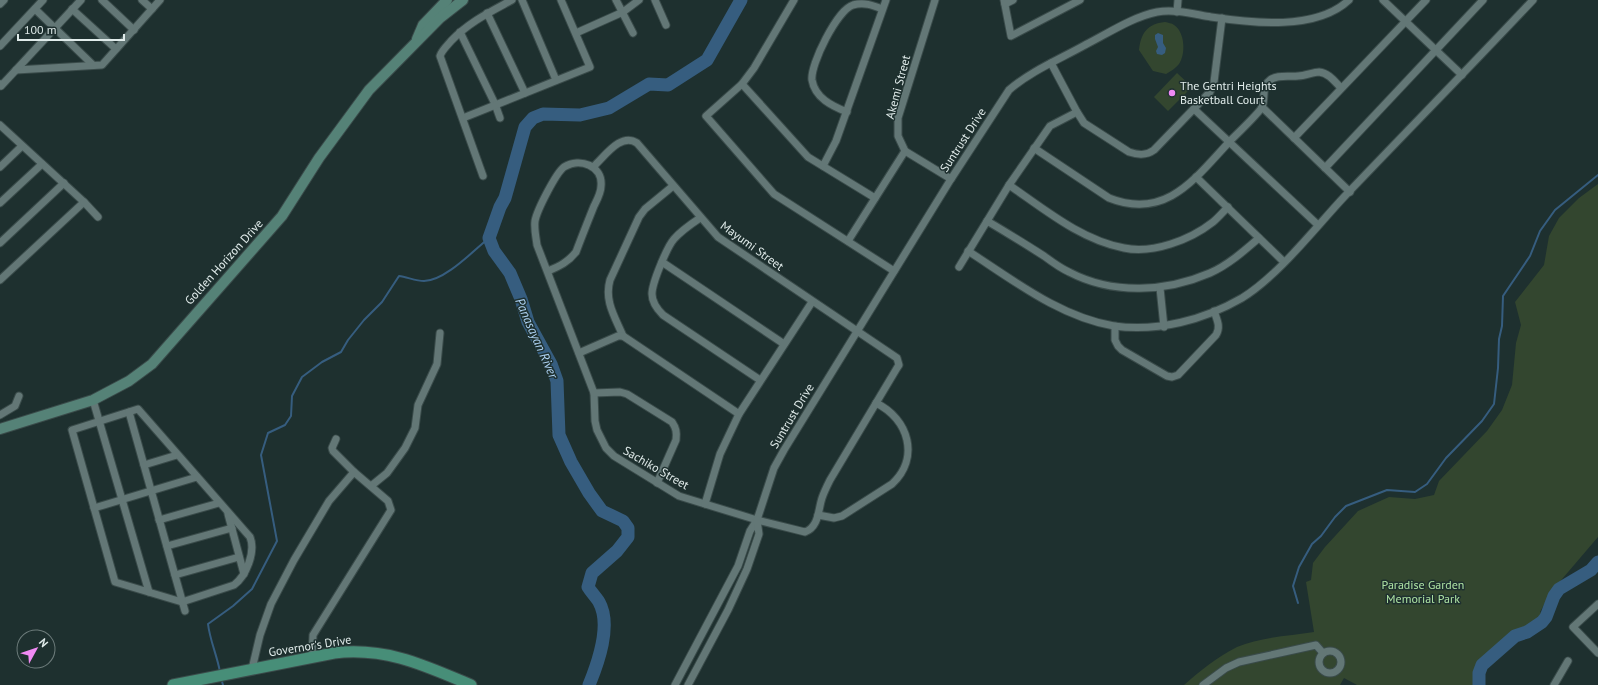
<svg xmlns="http://www.w3.org/2000/svg" width="1598" height="685" viewBox="0 0 1598 685" font-family="'PT Sans',sans-serif">
<rect width="100%" height="100%" fill="#1e302f"/>
<g fill="#33462f">
<path d="M1165 22C1168 23 1172 23 1174 25 1185 32 1186 54 1179 64 1176 68 1171 71 1166 74L1153 71 1139 50C1141 33 1147 24 1165 22Z"/>
<polygon points="1177,73 1192,87 1168,111 1154,97"/>
<path d="M1598 184V537L1551 592 1540 612 1546 617 1536 627 1515 636 1482 665 1479 673V685H1357L1344 678 1340 685H1184C1200 671 1217 657 1237 647 1260 637 1289 636 1314 632L1306 582 1311 580 1313 563 1325 547 1358 511 1389 497 1415 499 1434 495 1439 481 1487 431 1502 410 1512 385 1516 343 1521 325 1515 302 1544 265 1549 236 1559 218 1579 198Z"/>
</g>
<polygon fill="#365d7f" points="1158,33 1163,35 1163,43 1166,48 1165,53 1162,55 1157,54 1156,51 1158,47 1155,39 1155,35"/>
<g fill="none" stroke-linecap="round" stroke-linejoin="round">
<g stroke="#365d7f" stroke-width="2">
<polyline points="1298,603 1293,586 1299,567 1312,544 1321,536 1335,517 1346,506 1387,490 1415,492 1427,484 1446,458 1482,421 1494,404 1498,368 1499,339 1502,326 1503,296 1530,256 1540,231 1555,210 1598,175"/>
<path d="M220 672C217 655 210 641 208 624L233 606 252 589 277 541 261 455 268 433 285 425 291 416 292 396 302 377 322 362 341 352 348 340 364 320 382 302 399 276C407 277 416 281 424 281 445 281 474 250 489 238"/>
<polyline points="221,678 223,685"/>
</g>
<g stroke="#365d7f" stroke-width="13">
<path d="M589 685C598 663 612 625 599 602 596 597 591 592 588 587L592 573 617 551 628 537V528L623 521 602 511 589 493 571 462 559 435 557 381 551 364 528 322 521 299 510 273 494 251 489 238 500 207 505 198 525 127 533 118 543 114 580 115 609 108 649 84 668 85 707 60 741 0"/>
<polyline points="1479,685 1479,673 1482,665 1515,636 1527,632 1542,622 1546,617 1554,596 1559,589 1591,570 1598,562"/>
</g>
<g stroke="#3a4b4a" stroke-width="9">
<g id="street">
<polyline points="102,0 134,30"/>
<polyline points="142,0 152,9"/>
<polyline points="522,0 556,80"/>
<polyline points="616,0 633,33"/>
<polyline points="655,0 666,25"/>
<polyline points="794,0 754,68 742,84 706,116 774,194 894,271"/>
<polyline points="935,0 898,118 898,136 905,151 951,179"/>
<polyline points="1004,0 1011,36 1080,0"/>
<polyline points="1383,0 1462,75"/>
<polyline points="0,4 4,0"/>
<polyline points="1005,4 1013,0"/>
<polyline points="35,9 93,65"/>
<polyline points="72,9 116,49"/>
<polyline points="1177,12 1178,0"/>
<polyline points="487,13 525,93"/>
<polyline points="460,32 495,104 500,118"/>
<polyline points="576,33 623,12 639,0"/>
<polyline points="0,46 43,0"/>
<path d="M1051 63 1077 112 1084 123 1129 152C1138 155 1146 156 1154 150L1210 92 1214 82 1222 18"/>
<polyline points="16,70 102,65 160,0"/>
<polyline points="0,84 1,86 81,0"/>
<polyline points="742,84 808,157 875,198"/>
<polyline points="1262,107 1350,192"/>
<polyline points="1194,109 1318,225"/>
<path d="M847 112C832 106 815 98 812 80 810 65 837 10 853 5 864 2 872 5 882 9"/>
<polyline points="463,118 590,67 561,0"/>
<polyline points="0,125 84,202 0,280"/>
<polyline points="1294,138 1426,0"/>
<path d="M1034 148 1109 198C1167 221 1196 177 1231 140 1237 134 1260 112 1262 107 1266 98 1261 87 1269 81 1276 74 1289 77 1298 76 1305 76 1313 72 1319 72 1329 73 1335 82 1341 88"/>
<polyline points="823,166 836,141 886,0"/>
<polyline points="0,167 22,146"/>
<polyline points="1325,168 1483,0"/>
<path d="M483 176 440 56C442 50 447 46 451 41 469 22 490 12 512 0"/>
<polyline points="1196,177 1284,262"/>
<path d="M1009 185C1044 209 1081 240 1124 248 1153 254 1190 240 1213 222 1218 218 1223 212 1228 207"/>
<polyline points="84,202 98,217"/>
<polyline points="0,203 42,164"/>
<path d="M700 218C691 224 681 231 674 239 667 247 652 283 652 294 652 302 657 309 663 315L760 380"/>
<path d="M987 221C1006 232 1025 244 1044 256 1052 262 1060 268 1069 272 1113 295 1166 292 1210 273 1228 265 1244 251 1259 238"/>
<polyline points="848,241 905,151"/>
<polyline points="0,243 64,183"/>
<path d="M968 251C1013 280 1060 317 1114 326 1158 332 1204 320 1242 298 1278 276 1315 228 1344 197 1407 131 1471 66 1533 0"/>
<polyline points="662,262 784,344"/>
<polyline points="959,267 1009,185 1050,126 1077,112"/>
<path d="M548 271C560 266 568 262 576 252 582 236 588 221 594 206 597 200 601 193 601 186 603 166 580 157 564 167 556 173 537 210 535 221 534 229 536 237 537 245L594 393 595 421 597 430 606 448 614 456 679 496 757 520 805 532C819 527 818 510 822 498 824 492 827 486 830 480L897 368 899 365 897 358 718 237 637 143C621 132 605 156 594 166"/>
<polyline points="1160,288 1164,327"/>
<path d="M1115 326V340L1118 346 1122 350 1167 376 1172 377 1178 375 1216 335C1221 327 1217 320 1214 311"/>
<path d="M623 336C615 317 604 301 610 280L639 217 645 209 673 186"/>
<polyline points="579,353 618,336 623,336 739,414"/>
<path d="M594 393 620 392 627 394 672 422C676 428 677 432 676 440L657 483"/>
<polyline points="93,400 149,592"/>
<path d="M138 409 250 537C256 552 246 576 234 585L182 602 115 582 72 430Z"/>
<polyline points="129,412 185,611"/>
<polyline points="0,415 15,406 19,396"/>
<polyline points="336,439 332,448 333,451 354,472"/>
<polyline points="144,465 177,455"/>
<polyline points="371,486 387,473 405,448 415,428 418,405 437,364 440,333"/>
<polyline points="705,504 720,454 739,414 812,302"/>
<polyline points="94,508 197,477"/>
<polyline points="228,514 244,574"/>
<path d="M818 515 834 518 842 516 892 484C920 458 909 419 876 403"/>
<polyline points="159,520 219,503"/>
<polyline points="167,546 232,528"/>
<polyline points="175,575 239,557"/>
<polyline points="1598,604 1573,627 1598,653"/>
<circle cx="1330" cy="662" r="11"/>
<polyline points="252,669 260,635 271,604 294,560 329,501 354,472 388,501 391,510 313,635 312,657"/>
<path d="M675 685 738 566 750 531 757 520 774 468 784 450 951 179 1009 90C1031 71 1060 59 1085 45 1107 34 1132 17 1157 12 1175 9 1193 14 1211 17 1252 23 1316 31 1349 0"/>
<polyline points="688,685 728,610 747,569 759,534 757,520"/>
<polyline points="1203,685 1226,668 1239,662 1316,645 1323,653"/>
<polyline points="1554,685 1568,661"/>
</g>
</g>
<g stroke="#3a4b4a" stroke-width="12">
<g id="secondary">
<polyline points="417,39 423,25 447,0"/>
<polyline points="0,429 93,400 129,381 152,364 282,216 319,158 369,90 440,18 463,0"/>
</g>
</g>
<g stroke="#3a4b4a" stroke-width="13">
<path id="primary" d="M173 685 334 653C386 647 424 665 471 685"/>
</g>
<use href="#street" stroke="#637776" stroke-width="7"/>
<use href="#secondary" stroke="#558277" stroke-width="10"/>
<use href="#primary" stroke="#478e78" stroke-width="11"/>
</g>
<circle fill="#f18af4" stroke="#1e302f" stroke-width="1.5" cx="1172" cy="93" r="4"/>
<g text-anchor="middle" stroke-width="3" stroke-linejoin="round" paint-order="stroke">
<g font-size="12" fill="#e0ebea" stroke="#1e302f" text-anchor="start">
<text x="1180" y="90">The Gentri Heights<tspan x="1180" dy="14">Basketball Court</tspan></text>
</g>
<g font-size="12" fill="#e0ebea" stroke="#1e302f">
<text transform="translate(898 87) rotate(-75)" y="4">Akemi Street</text>
<text transform="translate(963 140) rotate(-57)" y="4">Suntrust Drive</text>
<text transform="translate(752 246) rotate(36)" y="4">Mayumi Street</text>
<text transform="translate(224 262) rotate(-48)" y="4">Golden Horizon Drive</text>
<text transform="translate(792 416) rotate(-59)" y="4">Suntrust Drive</text>
<text transform="translate(656 468) rotate(30)" y="4">Sachiko Street</text>
<text transform="translate(310 646) rotate(-9)" y="4">Governor's Drive</text>
</g>
<g font-size="12" fill="#aee2a3" stroke="#1e302f">
<text x="1423" y="589">Paradise Garden<tspan x="1423" dy="14">Memorial Park</tspan></text>
</g>
<g font-size="13" font-style="italic" fill="#aed2f3" stroke="#1e302f">
<text transform="translate(537 338) rotate(66)" y="5">Panasayan River</text>
</g>
</g>
<g transform="translate(36 649) rotate(50)"><circle r="19" fill="#1e302f" stroke="#6c7b7a"/>
<path d="M0-3L7 15L0 10L-7 15Z" fill="#f18af4"/>
<text y="-6" font-size="11" font-weight="bold" text-anchor="middle" fill="#e0ebea">N</text>
</g>
<path d="M18 34v6h106v-6" fill="none" stroke="#e0ebea" stroke-width="2"/>
<text x="24" y="34" font-size="12" fill="#e0ebea" stroke="#1e302f" stroke-width="3" paint-order="stroke">100 m</text>
</svg>
